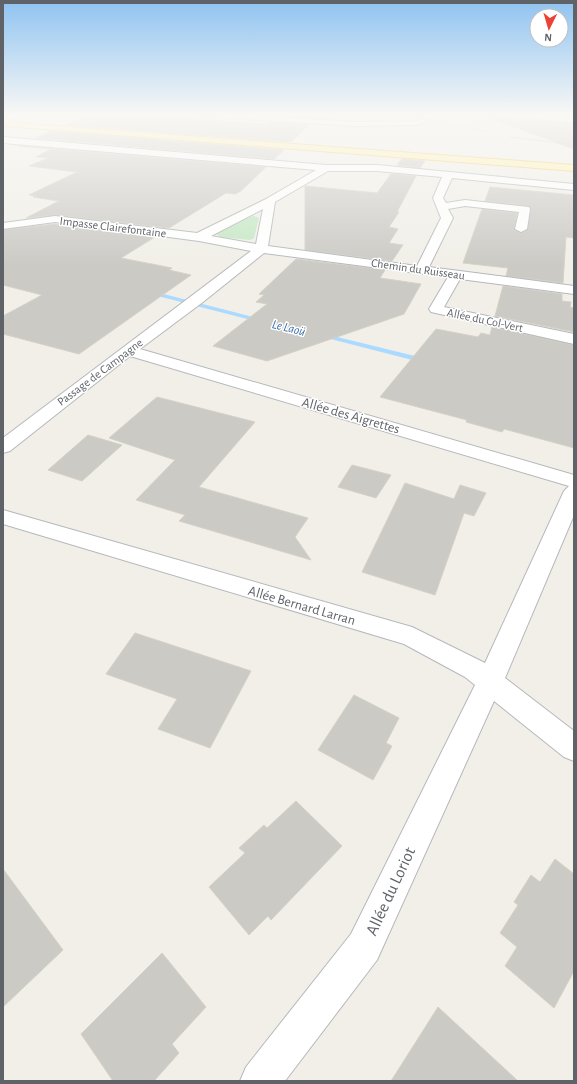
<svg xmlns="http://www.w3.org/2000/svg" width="577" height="1084" viewBox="0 0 577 1084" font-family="'Alegreya Sans',sans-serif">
<rect width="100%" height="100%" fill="#f1efe8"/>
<polygon fill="#c5e8c5" points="254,216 259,218 254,238 250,240 220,237 216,234 247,217"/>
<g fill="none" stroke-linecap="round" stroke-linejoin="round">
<g fill="#aadaff" fill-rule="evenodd">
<polygon points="148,290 265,320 266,321 263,323 146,293 146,291"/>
<polygon points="321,333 427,359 428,361 424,363 319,336 318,335"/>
</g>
</g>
<g fill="#cccac5" stroke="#d6d1c6">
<polygon points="92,114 120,114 268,124 269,122 309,125 291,142 66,125"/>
<polygon points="269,114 321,114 316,118"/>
<polygon points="487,114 492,114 497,118 574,123 574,149 487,117"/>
<polygon points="52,131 284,150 274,159 36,138"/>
<polygon points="18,146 19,146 266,167 241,191 235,194 226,193 169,228 55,215 26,218 59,201 33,197 37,196 29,195 77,172 29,166 48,158 36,157 51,149"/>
<polygon points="402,159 425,161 420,168 397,165"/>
<polygon points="391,174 416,176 397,212 399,212 389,227 398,229 389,243 403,245 392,261 305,250 305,186 377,193"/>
<polygon points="490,187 574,195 574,238 566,237 563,283 506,276 508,268 463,263 482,209 517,213 514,230 522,233 528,229 530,206 485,201"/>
<polygon points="55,224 155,237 121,258 172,268 169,270 191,275 79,354 3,334 3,316 42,295 3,285 3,230"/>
<polygon points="296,259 385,270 380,278 421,284 404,314 267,361 213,346 267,304 256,302 264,295 259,294"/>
<polygon points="503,286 562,294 562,301 571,302 570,307 574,308 574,332 495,316"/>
<polygon points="492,327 574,345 574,448 504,429 502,432 466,422 467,420 380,397 436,329 478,337 481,333 490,335"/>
<polygon points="157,397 255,422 199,487 308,518 295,537 311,560 179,521 185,515 136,500 175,460 109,438"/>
<polygon points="88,435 122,445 82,481 48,470"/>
<polygon points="352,465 391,475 376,498 338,487"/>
<polygon points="405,483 454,499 460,485 486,493 474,516 464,513 435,595 362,572"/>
<polygon points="135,633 251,671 210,748 158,729 177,699 106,674"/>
<polygon points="354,695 399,718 386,743 392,746 373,780 318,750"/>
<polygon points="296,801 342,846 271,920 268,916 249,935 209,887 245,853 239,848 264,825 267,828"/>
<polygon points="555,859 574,874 574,971 554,1008 505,966 517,947 500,933 518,905 514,902 531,875 540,882"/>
<polygon points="3,869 63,950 3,1007"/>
<polygon points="162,953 206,1007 172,1044 179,1053 154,1081 113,1081 81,1034"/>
<polygon points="438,1007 518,1081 391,1081"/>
</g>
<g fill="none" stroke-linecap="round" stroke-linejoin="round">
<g stroke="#b5b8bc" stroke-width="2">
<g id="minor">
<polygon points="12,114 22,114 3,123 3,118"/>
<polygon points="195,114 231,114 353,122 417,121 428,114 437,114 419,125 353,126 199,116"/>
<polygon points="493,114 524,114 574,118 574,122 497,116"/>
<path d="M3 137 326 165H377L574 184V190L452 178 443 198 446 203 465 200 529 207 530 209 527 229 521 232 515 229 519 212 465 206 448 209 453 218 429 267 574 286V294L460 279 444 307 574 334V344L431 312 429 309 448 277 264 253 203 302 140 349 574 475V515L505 678 574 731V761L564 757 494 701 377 960 285 1081H240L246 1067 351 934 475 685 465 677 404 644 3 524V510L412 627 485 663 564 491 569 486 130 356 10 451 3 453V438L251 251 199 241 55 222 3 229V223L55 216 197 233 266 199 316 170 3 143ZM328 171H377L442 177 433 198 441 218 417 266 268 246 275 202ZM263 209 256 244 211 236Z"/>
</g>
</g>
<g stroke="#f2c960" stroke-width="2">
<polygon id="major" points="3,122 574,165 574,171 3,126"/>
</g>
<g stroke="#9cc7a9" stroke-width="1" stroke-dasharray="1.5 1" stroke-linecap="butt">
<polyline points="448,126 461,126 487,132"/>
<polyline points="511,137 566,144"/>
</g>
<use href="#minor" fill="#fff" fill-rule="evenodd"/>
<use href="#major" fill="#fff2af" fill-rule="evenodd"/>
</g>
<linearGradient id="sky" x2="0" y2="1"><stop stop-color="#8fc3f1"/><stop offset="0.43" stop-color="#f9f8f5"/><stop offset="1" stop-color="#f9f8f5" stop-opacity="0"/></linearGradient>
<rect width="577" height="266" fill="url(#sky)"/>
<g text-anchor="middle" stroke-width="3" stroke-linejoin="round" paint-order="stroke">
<g font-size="12" fill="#5f6368" stroke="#fff">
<text transform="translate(113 227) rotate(7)" y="4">Impasse Clairefontaine</text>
<text transform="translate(418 269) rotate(8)" y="4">Chemin du Ruisseau</text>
<text transform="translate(485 320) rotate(12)" y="4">Allée du Col-Vert</text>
<text transform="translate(100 372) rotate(-37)" y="4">Passage de Campagne</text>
</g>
<g font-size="13" font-style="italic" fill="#4174aa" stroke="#fff">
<text transform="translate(289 327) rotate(14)" y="5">Le Laoü</text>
</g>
<g font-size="14" fill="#5f6368" stroke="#fff">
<text transform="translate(351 415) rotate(16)" y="5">Allée des Aigrettes</text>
<text transform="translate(302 605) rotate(16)" y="5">Allée Bernard Larran</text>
</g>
<g font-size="17" fill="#5f6368" stroke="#fff">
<text transform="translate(390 891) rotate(-65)" y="6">Allée du Loriot</text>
</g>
</g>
<rect width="577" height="1084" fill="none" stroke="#5f6368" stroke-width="8"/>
<g transform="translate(549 28) rotate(185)"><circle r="19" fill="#ffffff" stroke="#bfc1c3"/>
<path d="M0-3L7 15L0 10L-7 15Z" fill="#ea4335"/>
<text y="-6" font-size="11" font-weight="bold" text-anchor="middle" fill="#5f6368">N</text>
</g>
</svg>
